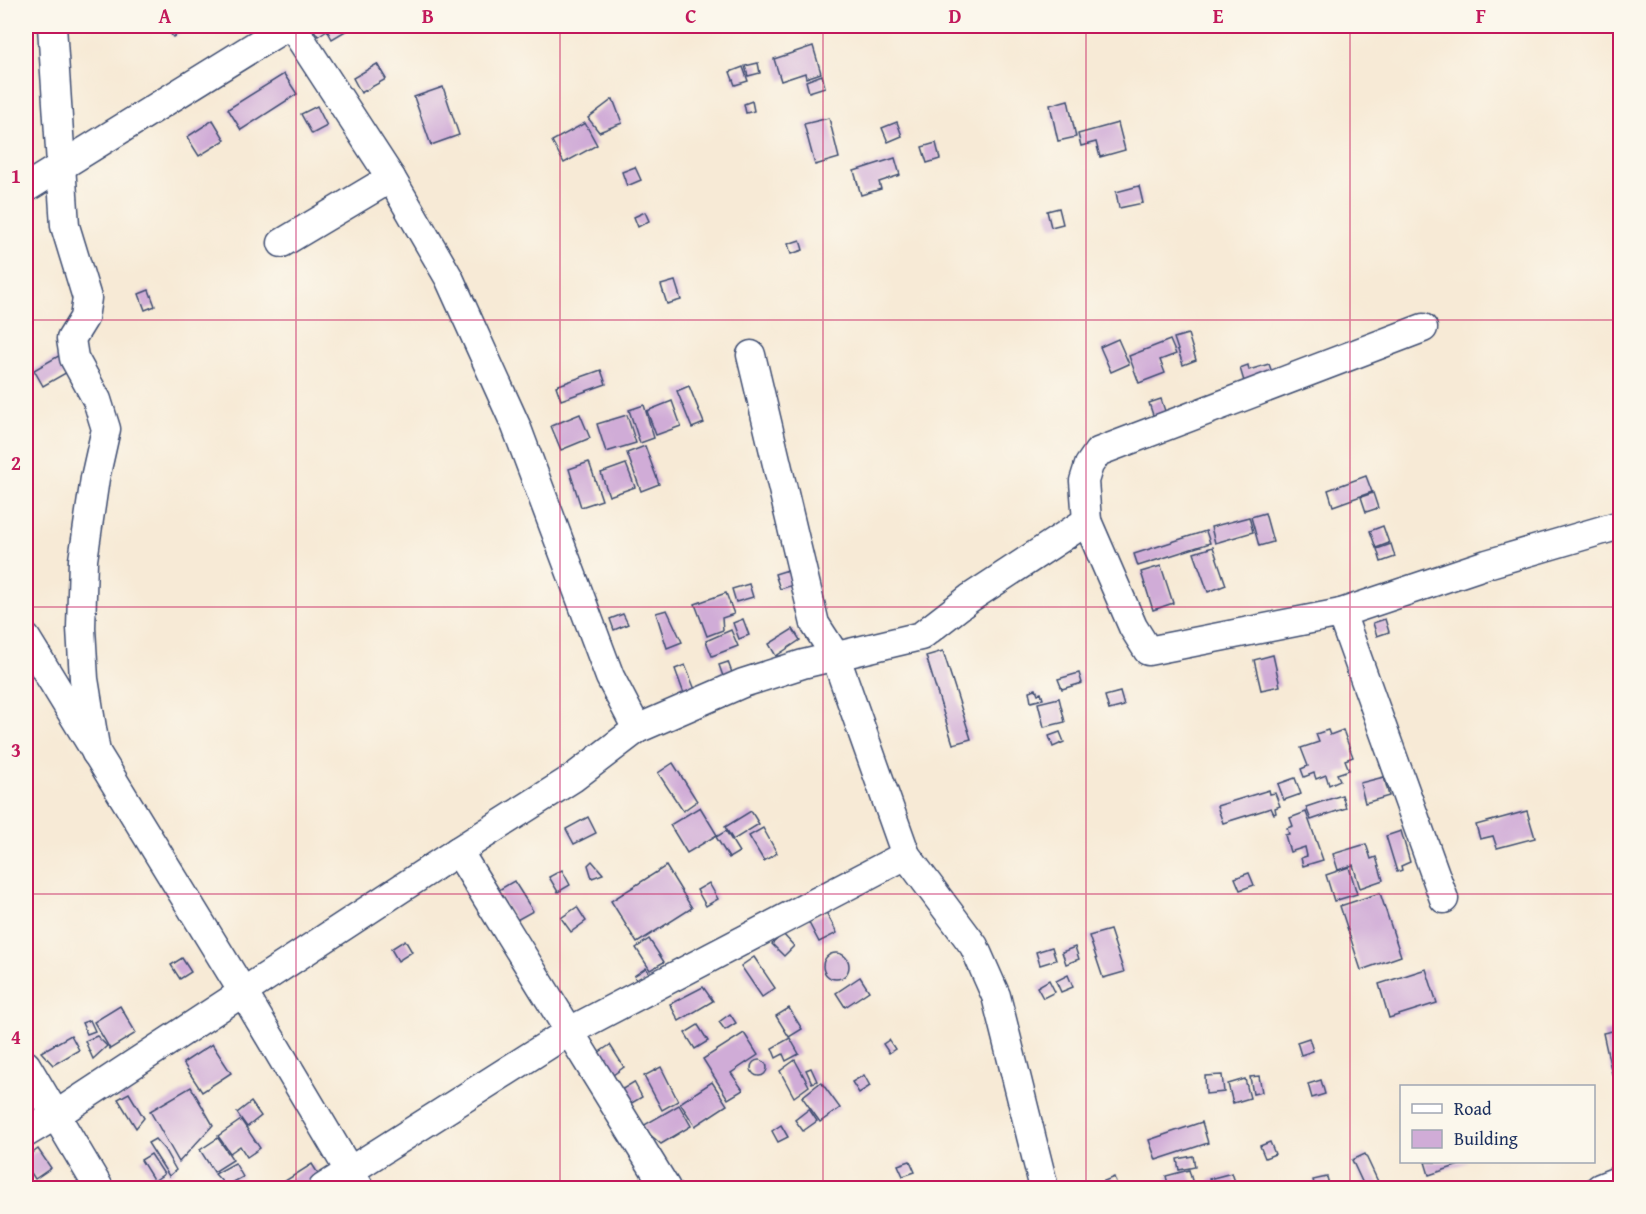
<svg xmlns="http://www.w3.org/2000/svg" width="1646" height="1214" viewBox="0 0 1646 1214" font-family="'Gentium Book Plus',serif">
<rect width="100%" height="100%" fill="#fbf7ec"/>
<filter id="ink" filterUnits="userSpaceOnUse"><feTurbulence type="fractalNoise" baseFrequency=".0167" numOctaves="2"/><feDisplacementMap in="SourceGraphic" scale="12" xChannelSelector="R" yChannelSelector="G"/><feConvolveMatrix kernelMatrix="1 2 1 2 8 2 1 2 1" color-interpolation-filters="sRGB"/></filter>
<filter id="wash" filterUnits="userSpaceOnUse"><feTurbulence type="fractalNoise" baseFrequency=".008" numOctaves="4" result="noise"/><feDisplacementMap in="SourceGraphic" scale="24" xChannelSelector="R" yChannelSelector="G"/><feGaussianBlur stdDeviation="1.35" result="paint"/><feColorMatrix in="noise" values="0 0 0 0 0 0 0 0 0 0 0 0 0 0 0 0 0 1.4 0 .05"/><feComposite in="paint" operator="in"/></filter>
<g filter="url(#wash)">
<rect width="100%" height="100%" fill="#f7ead6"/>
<g id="blocks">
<g fill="#d0acd7">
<polygon points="165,26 191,26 173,37"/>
<polygon points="311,26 354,26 332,39 327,30 318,36"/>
<polygon points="813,46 821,73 806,78 805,73 781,81 774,59"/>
<polygon points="758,63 760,73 748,76 745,66"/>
<polygon points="377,64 386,79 361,93 353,78"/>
<polygon points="743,67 748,81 735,85 730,72"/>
<polygon points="284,74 297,94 241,130 228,109"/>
<polygon points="822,75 825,87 809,92 806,81"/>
<polygon points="443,87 459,135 431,145 414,97"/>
<polygon points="613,99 622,123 599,132 588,118"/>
<polygon points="1068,100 1076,137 1058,141 1050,105"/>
<polygon points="752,101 754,111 746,113 744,104"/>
<polygon points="317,106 327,126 312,134 301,114"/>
<polygon points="829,118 839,158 815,165 804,124"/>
<polygon points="213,120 225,140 199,156 187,137"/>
<polygon points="897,122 902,136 888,142 882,128"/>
<polygon points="585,123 597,145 564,163 552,141"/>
<polygon points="1118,123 1125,150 1100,157 1096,142 1081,146 1078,134"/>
<polygon points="936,143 940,159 927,163 922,147"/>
<polygon points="895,158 900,175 879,182 881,189 861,195 854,171"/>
<polygon points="635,167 641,180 627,186 622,172"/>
<polygon points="1139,186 1143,203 1119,208 1116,192"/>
<polygon points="1059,208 1063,224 1051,227 1047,211"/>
<polygon points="645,212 649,221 638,227 634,217"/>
<polygon points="800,240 803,250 791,254 788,244"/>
<polygon points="675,281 681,300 667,304 661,285"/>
<polygon points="149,290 155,306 145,310 139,294"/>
<polygon points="1188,334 1196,360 1183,365 1174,338"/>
<polygon points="1118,339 1129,364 1111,372 1100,347"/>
<polygon points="1170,340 1176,354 1160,360 1165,373 1139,383 1129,356"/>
<polygon points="62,354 71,370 43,386 34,370"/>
<polygon points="1269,364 1274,378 1246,388 1240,368 1248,365 1249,370"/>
<polygon points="601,370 606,384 561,400 556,386"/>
<polygon points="689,386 704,423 692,428 677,391"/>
<polygon points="1161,399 1166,414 1154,418 1149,403"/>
<polygon points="672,401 681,426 656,435 647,411"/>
<polygon points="644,405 654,438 640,443 629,410"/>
<polygon points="580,414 590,438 561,450 551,426"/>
<polygon points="627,415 636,443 606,452 597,424"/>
<polygon points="645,446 659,484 641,491 627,453"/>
<polygon points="589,462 602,500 581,507 569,469"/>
<polygon points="626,464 635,487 609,496 601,473"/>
<polygon points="1366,476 1372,492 1333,506 1328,490"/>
<polygon points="1373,493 1378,508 1366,512 1361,497"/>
<polygon points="1265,513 1273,542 1259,546 1251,517"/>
<polygon points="1249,517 1253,532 1215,543 1211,527"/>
<polygon points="1383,526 1389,543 1376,548 1370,531"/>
<polygon points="1206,531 1210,543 1138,566 1134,554"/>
<polygon points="1391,544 1395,557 1381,562 1377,549"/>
<polygon points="1213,547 1226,585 1208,592 1194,553"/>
<polygon points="1161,566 1173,603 1153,610 1141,572"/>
<polygon points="788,570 793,585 780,589 775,574"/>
<polygon points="749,584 753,597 736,602 732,589"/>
<polygon points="726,593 734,614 722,618 723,630 707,636 695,604"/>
<polygon points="667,610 682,642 667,648 656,613"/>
<polygon points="623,614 628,624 614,630 610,619"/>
<polygon points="743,619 749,635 739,639 733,623"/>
<polygon points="1385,619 1389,632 1377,636 1373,623"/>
<polygon points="793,629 800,640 776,656 769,644"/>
<polygon points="731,630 738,646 712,656 706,641"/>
<polygon points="943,651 971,739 953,744 926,656"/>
<polygon points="1273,655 1280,686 1261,690 1254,660"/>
<polygon points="728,662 734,678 725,682 719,665"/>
<polygon points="685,665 698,697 687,702 675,669"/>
<polygon points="1079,673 1082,683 1062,689 1058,679"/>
<polygon points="1036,689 1038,694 1041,693 1043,699 1031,702 1029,691"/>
<polygon points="1120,692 1124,706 1109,710 1105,696"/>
<polygon points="1059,698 1065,722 1044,727 1038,703"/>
<polygon points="1328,730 1330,735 1343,730 1353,757 1345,760 1349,770 1337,774 1340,780 1329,785 1326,775 1316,779 1314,773 1304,777 1301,769 1308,766 1301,748 1319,742 1316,734"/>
<polygon points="1060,732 1064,742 1053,747 1049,736"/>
<polygon points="673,763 697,801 683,811 658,773"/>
<polygon points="1384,777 1389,796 1365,803 1360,783"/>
<polygon points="1295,778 1301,794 1284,800 1278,784"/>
<polygon points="1269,790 1270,794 1275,793 1280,806 1275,808 1276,813 1274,814 1271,808 1223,823 1217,806"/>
<polygon points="1342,795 1346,808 1311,820 1306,807"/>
<polygon points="700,807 717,835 687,853 670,825"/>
<polygon points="751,811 759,824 733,840 725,827"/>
<polygon points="1527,811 1535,838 1497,848 1493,836 1480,839 1476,825"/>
<polygon points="1306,812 1323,860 1303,866 1301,858 1307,856 1305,847 1290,852 1285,835 1289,834 1287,828 1293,826 1290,818"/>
<polygon points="588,817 596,833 574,844 566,829"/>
<polygon points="763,828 777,853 764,861 749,836"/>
<polygon points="726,831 739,852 729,858 716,837"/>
<polygon points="1401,831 1410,862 1401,866 1402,870 1397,872 1386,836"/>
<polygon points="1366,844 1371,859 1376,857 1383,880 1360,888 1353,865 1338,870 1333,854"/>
<polygon points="592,861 603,874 592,878 588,865"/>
<polygon points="666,866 692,908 637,943 611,901"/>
<polygon points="1349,867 1357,894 1334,901 1326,875"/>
<polygon points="562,870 570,885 558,892 549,877"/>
<polygon points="1249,873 1254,885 1240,890 1235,878"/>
<polygon points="514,881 533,911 515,921 497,891"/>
<polygon points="709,883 718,899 706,906 697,890"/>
<polygon points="1380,893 1401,956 1361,970 1340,906"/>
<polygon points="577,907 586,921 571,932 561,918"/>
<polygon points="826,912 837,933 819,942 808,921"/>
<polygon points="1110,930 1124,972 1103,978 1089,936"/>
<polygon points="783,934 794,946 784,956 772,944"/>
<polygon points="649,939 664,962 650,970 636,948"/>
<polygon points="405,940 412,952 398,961 391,949"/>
<polygon points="1052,947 1056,960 1040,965 1036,952"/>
<polygon points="1075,947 1079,959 1066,964 1062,952"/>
<circle cx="836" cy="966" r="13"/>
<polygon points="754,957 775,988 762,997 741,966"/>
<polygon points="182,958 191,972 180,979 171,965"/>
<polygon points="646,968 652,977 639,985 634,976"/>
<polygon points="1426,969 1437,1003 1389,1018 1379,984"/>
<polygon points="1068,975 1073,987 1061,992 1056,981"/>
<polygon points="860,977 869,991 845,1007 836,993"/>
<polygon points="1049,980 1055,992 1043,998 1037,987"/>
<polygon points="703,987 713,1001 679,1021 670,1004"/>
<polygon points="120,1006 136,1033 110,1049 94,1022"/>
<polygon points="789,1008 802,1029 789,1037 776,1016"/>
<polygon points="730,1014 736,1023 725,1030 719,1022"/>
<polygon points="90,1020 95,1031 87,1034 82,1023"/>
<polygon points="698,1025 708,1041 695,1049 685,1033"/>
<polygon points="1617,1030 1620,1047 1620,1073 1612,1074 1603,1033"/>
<polygon points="744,1033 758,1055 731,1073 743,1090 728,1099 703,1059"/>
<polygon points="71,1035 79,1050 53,1065 41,1052"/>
<polygon points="97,1036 107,1046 93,1059 85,1041"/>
<polygon points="790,1038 799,1054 786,1061 783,1054 776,1058 772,1048"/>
<polygon points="1309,1038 1313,1051 1301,1055 1297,1042"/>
<polygon points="889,1040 895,1049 889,1053 883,1044"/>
<polygon points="212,1044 231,1073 202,1092 183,1063"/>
<polygon points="610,1045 624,1067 613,1075 598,1053"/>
<circle cx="759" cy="1068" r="8"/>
<polygon points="795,1060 809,1086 794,1097 780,1071"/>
<polygon points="661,1067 678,1101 662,1110 644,1076"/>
<polygon points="811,1068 817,1081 812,1083 806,1070"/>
<polygon points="864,1075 870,1086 859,1093 852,1082"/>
<polygon points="1222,1075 1224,1092 1206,1094 1205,1076"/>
<polygon points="1259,1076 1262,1092 1253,1094 1250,1077"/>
<polygon points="1245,1079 1250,1098 1233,1103 1228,1084"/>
<polygon points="1321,1080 1325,1094 1312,1098 1308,1084"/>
<polygon points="634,1082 642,1097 630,1104 621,1090"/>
<polygon points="712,1082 727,1105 695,1126 680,1103"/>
<polygon points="821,1082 840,1108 820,1122 802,1097"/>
<polygon points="191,1087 213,1125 179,1162 150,1111"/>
<polygon points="129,1093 144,1118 136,1128 118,1099"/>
<polygon points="251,1102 261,1116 247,1127 237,1113"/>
<polygon points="679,1105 691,1126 661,1144 641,1127"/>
<polygon points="809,1109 817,1121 803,1131 795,1120"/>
<polygon points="241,1120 260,1148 247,1157 240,1146 230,1153 218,1136"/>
<polygon points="1202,1122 1208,1143 1156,1160 1149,1140"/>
<polygon points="781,1125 788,1137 778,1142 772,1131"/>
<polygon points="218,1138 233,1160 214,1172 200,1150"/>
<polygon points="155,1139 164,1149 176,1170 169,1176 148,1143"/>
<polygon points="1270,1142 1275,1154 1265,1158 1260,1146"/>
<polygon points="38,1149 51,1168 35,1179 26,1165 26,1158"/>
<polygon points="151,1154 164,1174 154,1181 141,1160"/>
<polygon points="1365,1154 1381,1188 1365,1188 1352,1160"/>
<polygon points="1193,1156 1195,1167 1179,1170 1177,1159"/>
<polygon points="910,1161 915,1172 903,1176 898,1165"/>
<polygon points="1425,1162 1468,1162 1429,1175"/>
<polygon points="235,1163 243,1177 226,1186 215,1174"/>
<polygon points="312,1164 322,1180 309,1188 274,1188"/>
<polygon points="1189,1170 1193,1184 1169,1188 1166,1176"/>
<polygon points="1232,1173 1237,1188 1212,1188 1209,1179"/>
<polygon points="1114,1177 1118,1188 1104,1188 1102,1182"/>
<polygon points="1327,1177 1330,1188 1315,1188 1313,1180"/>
<polygon points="926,1183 930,1188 917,1188"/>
</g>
</g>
</g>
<g filter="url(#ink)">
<use href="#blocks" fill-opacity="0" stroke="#3c4b70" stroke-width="1.5"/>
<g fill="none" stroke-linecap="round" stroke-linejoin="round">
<g stroke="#3c4b70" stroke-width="31">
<g id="minor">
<polyline points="52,26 65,226 87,298 84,318 71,339 74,358 97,400 106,429 95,478 83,560 81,628 84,679 96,753"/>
<polyline points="292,26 391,178 449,278 516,426 610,677 637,729"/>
<polyline points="26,188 287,26"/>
<polyline points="282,243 391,178"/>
<polyline points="1423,328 1098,452 1089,465 1084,481 1087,521 1133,627 1148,651 1341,613 1487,564 1620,525"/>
<polyline points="751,355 815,624 835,655 906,855 974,946 996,996 1044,1188"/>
<polyline points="1341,613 1444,899"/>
<polyline points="26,638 243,992 359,1187"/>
<polyline points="458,851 666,1188"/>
<polyline points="26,1065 99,1188"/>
<polyline points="26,1133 56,1115 458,851 573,778 637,729 743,683 803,664 921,636 970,598 1087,521"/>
<polyline points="323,1188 570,1031 906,855"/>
<polyline points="1600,1188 1620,1180"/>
</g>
</g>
<use href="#minor" stroke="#fff" stroke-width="28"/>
</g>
</g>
<path fill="none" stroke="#c2185b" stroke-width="1.5" stroke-opacity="0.55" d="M296 26V1188M560 26V1188M823 26V1188M1086 26V1188M1350 26V1188M26 320H1620M26 607H1620M26 894H1620"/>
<rect width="1646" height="1214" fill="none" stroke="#fbf7ec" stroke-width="66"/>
<rect x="1400" y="1085" width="195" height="78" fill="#fbf7ec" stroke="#a1a7b3" stroke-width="1.5"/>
<rect x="1412" y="1104" width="30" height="9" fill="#ffffff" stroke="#a1a7b3" stroke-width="1.5"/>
<text x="1454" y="1115" font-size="18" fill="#1b2f5e">Road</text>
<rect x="1412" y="1130" width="30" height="18" fill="#d0acd7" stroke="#a1a7b3" stroke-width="1.5"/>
<text x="1454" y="1145" font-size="18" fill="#1b2f5e">Building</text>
<rect x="33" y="33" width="1580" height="1148" fill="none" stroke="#c2185b" stroke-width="2"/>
<g font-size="20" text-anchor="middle" font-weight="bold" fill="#c2185b">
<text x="165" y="23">A</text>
<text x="428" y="23">B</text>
<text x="691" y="23">C</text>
<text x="955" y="23">D</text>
<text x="1218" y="23">E</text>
<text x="1481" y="23">F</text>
<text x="16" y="183">1</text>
<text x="16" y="470">2</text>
<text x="16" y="757">3</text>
<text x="16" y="1044">4</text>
</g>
</svg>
